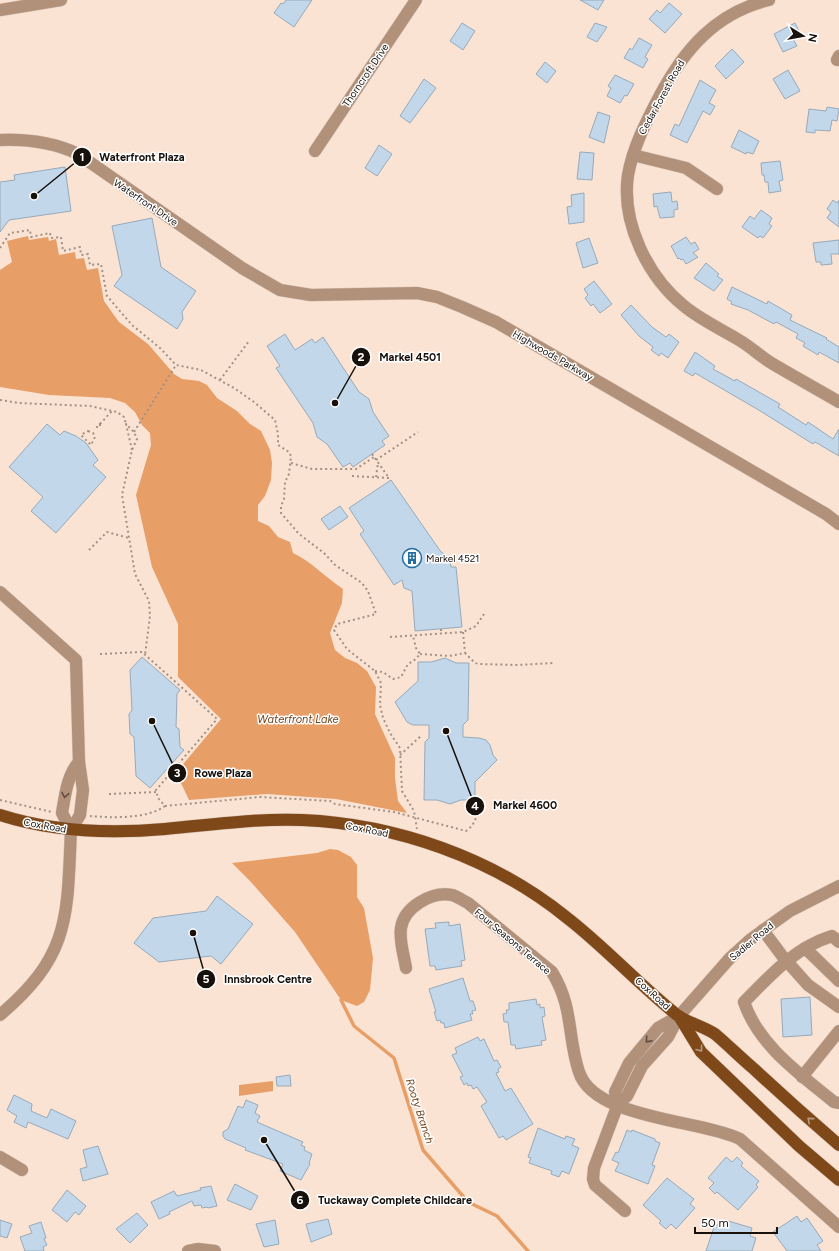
<svg xmlns="http://www.w3.org/2000/svg" width="839" height="1251" viewBox="0 0 839 1251" font-family="Figtree,sans-serif">
<rect width="100%" height="100%" fill="#fae3d3"/>
<g fill="#e79e67">
<path d="M28 236 29 240 48 237 49 241 56 239 59 255 75 252 76 259 84 258 87 270 98 268 104 301 119 322 148 344 174 374 182 379 199 381 207 385 217 398 237 411 250 424 261 431 270 450 272 463 271 480 265 496 258 505V521L269 526 278 537 290 542 293 553C311 561 326 578 343 589L342 603 330 633 335 650 345 658 357 663 367 671 376 687 375 714 395 758V778L398 801 407 813 336 799 267 794 189 800 180 781 179 769 221 719 178 677V624L152 567 136 495 151 445 150 433 142 425 135 412 125 403 110 398 49 395 0 387V270L12 262 7 241Z"/>
<polygon points="330,849 338,850 351,857 357,865 357,897 364,908 373,958 370,990 364,1002 357,1006 341,1000 295,932 250,881 232,863 317,853"/>
<polygon points="273,1081 273,1091 239,1096 239,1085"/>
</g>
<g fill="none" stroke-linecap="round" stroke-linejoin="round">
<polyline stroke="#e79e67" stroke-width="3.5" points="341,1000 354,1026 394,1058 423,1150 468,1202 497,1216 528,1251"/>
</g>
<g fill="#c2d7e9" stroke="#96aabb">
<polygon points="286,0 312,0 294,27 274,13 281,3 283,4"/>
<polygon points="580,0 604,0 598,10"/>
<polygon points="669,3 682,14 665,33 649,19 657,10 660,13"/>
<polygon points="462,23 475,31 463,50 450,41"/>
<polygon points="595,23 607,27 597,42 587,37"/>
<polygon points="795,23 800,33 792,37 797,46 783,52 774,34"/>
<polygon points="639,38 652,45 645,57 648,59 643,68 624,58 630,48 632,50"/>
<polygon points="732,49 744,62 726,79 715,66"/>
<polygon points="545,62 556,71 547,83 536,74"/>
<polygon points="788,70 800,91 785,99 773,79"/>
<polygon points="615,75 634,84 627,96 625,95 620,103 607,96 611,88 608,86"/>
<polygon points="424,79 436,88 410,123 400,116"/>
<polygon points="700,80 716,90 709,103 715,106 710,115 703,111 687,143 670,135 675,124 679,126"/>
<polygon points="827,107 839,109 837,121 832,120 830,131 815,130 815,133 806,132 809,109 826,111"/>
<polygon points="598,112 610,116 604,143 589,137"/>
<polygon points="739,130 759,141 753,154 747,152 746,154 731,147"/>
<polygon points="379,145 392,154 377,176 365,168"/>
<polygon points="580,152 594,153 592,180 577,179"/>
<polygon points="780,161 783,180 779,181 781,191 769,193 768,182 765,182 764,175 762,175 761,163"/>
<polygon points="65,167 71,211 9,220 0,232 0,182 15,180 14,175"/>
<polygon points="671,192 672,202 677,201 678,209 674,210 674,217 660,218 657,206 654,207 653,194"/>
<polygon points="584,193 584,222 569,224 567,207 572,206 571,195"/>
<polygon points="833,200 837,203 839,200 839,227 827,218 831,212 827,209"/>
<polygon points="761,210 772,218 769,224 772,226 763,238 760,236 758,238 742,227 750,216 754,219"/>
<polygon points="152,218 161,267 196,291 182,312 183,319 177,329 114,286 122,275 112,226"/>
<polygon points="686,237 691,244 695,242 699,249 693,253 698,257 686,264 683,259 681,260 679,258 678,259 671,246"/>
<polygon points="589,238 598,263 583,268 576,243"/>
<polygon points="839,240 839,254 831,254 832,264 821,265 821,262 816,262 813,243"/>
<polygon points="706,263 719,274 717,276 723,280 714,291 694,278"/>
<polygon points="594,281 612,304 600,313 593,304 591,306 585,298 588,295 584,289"/>
<polygon points="732,287 767,304 768,301 792,315 790,320 827,338 826,339 839,347 839,363 819,352 818,355 803,346 805,343 796,338 798,334 776,322 774,324 748,310 731,304 732,302 727,299"/>
<polygon points="631,305 652,327 666,337 669,334 679,342 668,358 661,353 659,356 651,350 653,347 639,336 621,315"/>
<polygon points="285,334 295,350 312,339 315,343 323,337 359,392 369,399 373,412 389,436 382,441 385,445 353,467 350,463 343,467 327,444 317,437 313,423 276,368 280,366 267,346"/>
<polygon points="695,352 715,366 713,369 735,381 736,379 780,404 778,407 806,425 808,422 833,439 839,429 839,456 815,442 813,444 757,409 695,373 693,376 684,371"/>
<polygon points="47,424 60,435 64,431 76,436 86,443 98,460 93,465 106,477 56,533 31,511 43,497 9,467"/>
<polygon points="391,480 441,552 446,555 450,561 451,567 456,567 462,627 415,631 412,591 404,588 402,580 394,585 360,534 364,531 349,508"/>
<polygon points="340,506 348,517 329,530 321,519"/>
<polygon points="142,657 180,690 177,694 176,727 179,729 180,747 184,750 150,788 136,776 134,737 130,734 129,714 132,710 130,670"/>
<polygon points="445,658 456,663 469,663 468,720 463,725 463,737 479,738 486,740 490,745 493,755 497,760 475,782 475,800 461,800 450,804 437,800 424,800 425,742 429,738 429,725 413,725 407,722 395,702 418,681 418,662 431,662"/>
<polygon points="217,896 253,924 221,964 211,956 159,962 134,943 153,918 206,911"/>
<polygon points="449,922 449,926 460,924 465,960 461,961 462,966 436,970 435,966 430,966 425,929 436,928 435,923"/>
<polygon points="463,978 470,1001 473,1001 476,1010 472,1011 473,1014 470,1014 472,1020 445,1028 444,1023 441,1023 440,1020 437,1021 434,1012 436,1012 429,989"/>
<polygon points="810,997 812,1035 783,1037 781,999"/>
<polygon points="536,999 537,1005 540,1004 540,1008 544,1007 545,1016 542,1017 546,1040 541,1041 542,1045 516,1049 515,1045 511,1045 508,1022 504,1022 503,1014 507,1013 506,1010 509,1010 509,1003"/>
<polygon points="478,1037 480,1041 484,1039 494,1061 497,1060 501,1067 498,1069 499,1072 496,1073 505,1091 511,1088 533,1124 506,1140 503,1136 499,1138 481,1106 487,1102 477,1087 473,1089 471,1085 468,1086 467,1083 464,1085 460,1077 463,1076 452,1055 457,1053 455,1048"/>
<polygon points="290,1075 291,1086 277,1086 276,1077"/>
<polygon points="14,1095 32,1104 31,1111 47,1118 51,1109 76,1121 68,1139 28,1122 26,1128 14,1122 17,1116 7,1110"/>
<polygon points="246,1100 258,1105 255,1113 260,1116 257,1122 303,1142 301,1145 305,1147 304,1150 312,1154 309,1163 310,1164 301,1180 280,1171 283,1164 245,1150 246,1148 225,1139 223,1136 223,1132 228,1129 238,1106 243,1108"/>
<polygon points="538,1128 565,1139 566,1136 575,1139 572,1145 579,1148 569,1174 562,1171 559,1177 551,1174 552,1171 529,1163 531,1158 528,1157"/>
<polygon points="627,1130 631,1132 632,1130 655,1139 655,1141 660,1143 652,1165 655,1166 648,1184 615,1171 619,1163 612,1160 616,1152 618,1153"/>
<polygon points="98,1146 108,1174 83,1181 80,1169 87,1167 83,1150"/>
<polygon points="726,1157 732,1162 737,1157 743,1163 741,1166 759,1181 756,1185 758,1187 738,1210 717,1192 715,1194 709,1188 714,1183 708,1178"/>
<polygon points="667,1178 694,1199 690,1204 695,1208 676,1229 671,1224 666,1229 659,1223 661,1221 643,1205"/>
<polygon points="235,1184 258,1196 251,1210 227,1200"/>
<polygon points="211,1186 217,1206 208,1208 207,1207 202,1208 201,1205 194,1206 192,1201 169,1212 170,1214 159,1219 151,1202 174,1191 177,1196 201,1190 200,1188"/>
<polygon points="67,1190 86,1206 79,1215 75,1212 67,1222 52,1210"/>
<polygon points="137,1213 148,1225 130,1243 116,1229"/>
<polygon points="797,1216 801,1222 807,1218 823,1241 817,1245 821,1251 787,1251 773,1232"/>
<polygon points="328,1219 332,1234 311,1242 306,1224"/>
<polygon points="0,1220 12,1224 7,1238 0,1236"/>
<polygon points="275,1220 279,1244 264,1247 256,1224"/>
<polygon points="725,1220 752,1228 750,1236 756,1238 752,1251 706,1251 715,1224 722,1227"/>
<polygon points="41,1222 46,1238 44,1239 47,1245 43,1247 44,1251 25,1251 20,1237 32,1233 29,1226"/>
</g>
<g fill="none" stroke-linecap="round" stroke-linejoin="round">
<g stroke="#d6c1b3" stroke-width="13">
<g id="minor">
<path d="M769 0C715 13 684 50 659 97 646 122 633 147 628 175 621 223 648 277 684 306 701 320 721 329 739 340 751 347 761 357 773 364 795 377 817 389 839 402"/>
<polyline points="0,10 61,0"/>
<polyline points="837,60 839,56"/>
<path d="M0 140C27 139 53 142 78 154L242 268 280 290 311 295 417 293 437 297 462 307 496 322 826 514 839 524"/>
<polyline points="315,151 416,0"/>
<polyline points="633,155 686,168 717,189"/>
<polyline points="0,592 76,660 79,762 83,790 80,815 71,830"/>
<path d="M71 830 62 813C65 796 67 775 79 762"/>
<polyline points="763,930 783,957 808,985 839,1007"/>
<path d="M839 942 832 936C794 948 771 975 744 1002 759 1046 800 1074 834 1102L839 1103"/>
<polyline points="805,948 839,981"/>
<path d="M406 968C404 955 399 941 401 928 404 907 432 891 452 895 457 896 463 901 468 903L552 972C574 1008 567 1036 579 1072 594 1119 701 1120 740 1139L839 1227"/>
<path d="M0 1015C71 955 67 916 71 830"/>
<polyline points="802,1077 839,1031"/>
<polyline points="618,1104 615,1092 629,1063 658,1028 679,1016"/>
<polyline points="0,1157 22,1170"/>
<polyline points="625,1211 595,1185 593,1179 594,1168 618,1104 627,1096 642,1066 668,1037 679,1016 730,958 751,939 790,911 839,886"/>
<polyline points="188,1251 198,1249 215,1251"/>
</g>
</g>
<g stroke="#d6c1b3" stroke-width="13">
<g id="major">
<path d="M0 815C53 832 110 834 165 829 211 825 256 818 302 820 396 824 493 858 566 917 605 947 638 984 677 1015 688 1023 703 1026 715 1034 728 1045 741 1058 754 1069 782 1095 810 1120 839 1145"/>
<polyline points="679,1016 701,1052 799,1146 839,1180"/>
</g>
</g>
<g stroke="#a29185" stroke-width="2" stroke-dasharray="2 3" stroke-linecap="butt">
<polyline points="0,248 10,233 30,230 31,237 50,233 51,238 61,237 63,251 80,247 81,255 88,254 90,265 101,264 107,296 132,325 160,348 176,365 201,370 234,388 254,402 275,420 278,434 278,445 289,452 291,456 289,474 285,482 284,499 281,506 281,513 299,534 324,553 335,565 362,583 368,591 376,614 337,624 334,630 347,649 375,671 381,683 380,705 383,718 390,733 400,748 402,791 414,811 417,829"/>
<polyline points="220,380 249,341"/>
<polyline points="0,400 19,403 90,406 117,412 124,417 126,424"/>
<polyline points="100,424 112,411"/>
<polygon points="100,424 100,427 97,427 97,425"/>
<polygon points="88,431 93,433 95,437 91,445 81,435"/>
<polyline points="134,432 176,365"/>
<polyline points="132,450 126,424 134,432 137,439 132,450 122,495 135,574 149,601 150,616 145,655"/>
<polyline points="372,454 389,478"/>
<polyline points="376,460 418,432"/>
<polyline points="291,463 312,469 356,469 374,457"/>
<polyline points="352,476 389,478"/>
<polyline points="376,477 378,463"/>
<polyline points="89,550 107,532 129,538"/>
<polyline points="441,629 441,634"/>
<polyline points="463,632 465,653"/>
<polyline points="390,637 463,632 476,626 484,614"/>
<polyline points="100,654 142,652 217,719 156,790 158,798 165,806 260,797 330,801 335,804 394,812 466,831 472,826 482,806"/>
<polyline points="420,654 449,656 465,653 475,663 479,664 517,665 553,663"/>
<polyline points="375,671 383,672 393,679 401,677 408,664 416,659 420,654 416,648 413,636"/>
<polyline points="400,755 422,735"/>
<polyline points="109,794 157,792"/>
<polyline points="0,800 52,812"/>
<path d="M90 816C111 818 148 819 165 806"/>
</g>
<use href="#minor" stroke="#b1917a" stroke-width="12"/>
<use href="#major" stroke="#7f4819" stroke-width="12"/>
</g>
<defs><path id="oneway-chevron" d="M-2-3.5L2.5 0L-2 3.5" fill="none" stroke-width="1.6" stroke-linecap="round" stroke-linejoin="round"/></defs>
<g stroke="#645042">
<use href="#oneway-chevron" transform="translate(65 795) rotate(101)"/>
<use href="#oneway-chevron" transform="translate(648 1040) rotate(132)"/>
</g>
<g stroke="#b99a80">
<use href="#oneway-chevron" transform="translate(700 1049) rotate(53)"/>
<use href="#oneway-chevron" transform="translate(810 1120) rotate(-139)"/>
</g>
<defs>
<g id="building-ring" transform="scale(1)"><circle r="9.5" fill="#fff" stroke="#236da1" stroke-width="1.5"/><path d="M-4-6H4V6H1V3H-1V6H-4ZM-2.5-4.3h1.7v1.8h-1.7ZM.8-4.3h1.7v1.8H.8ZM-2.5-1h1.7V.8h-1.7ZM.8-1h1.7V.8H.8Z" fill="#236da1"/></g>
</defs>
<g fill-rule="evenodd">
<use href="#building-ring" x="412" y="558"/>
</g>
<g text-anchor="middle" stroke-width="3" stroke-linejoin="round" paint-order="stroke">
<g font-size="10" fill="#18100b" stroke="#fff">
<text transform="translate(365 75) rotate(-56)" y="4">Thorncroft Drive</text>
<text transform="translate(661 97) rotate(-61)" y="4">Cedar Forest Road</text>
<text transform="translate(146 202) rotate(34)" y="4">Waterfront Drive</text>
<text transform="translate(553 355) rotate(30)" y="4">Highwoods Parkway</text>
<text transform="translate(45 825) rotate(10)" y="4">Cox Road</text>
<text transform="translate(367 829) rotate(11)" y="4">Cox Road</text>
<text transform="translate(513 941) rotate(40)" y="4">Four Seasons Terrace</text>
<text transform="translate(751 941) rotate(-40)" y="4">Sadler Road</text>
<text transform="translate(653 993) rotate(42)" y="4">Cox Road</text>
</g>
<g font-size="10" fill="#18100b" stroke="#fff" text-anchor="start">
<text x="426" y="562">Markel 4521</text>
</g>
<g font-size="11" font-style="italic" fill="#714119" stroke="#fff">
<text x="298" y="723">Waterfront Lake</text>
<text transform="translate(420 1111) rotate(72)" y="4">Rooty Branch</text>
</g>
</g>
<path fill="none" stroke="#18100b" stroke-width="1.5" d="M34 196L82 157M335 403L361 357M152 721L177 773M446 731L475 806M193 933L206 979M264 1140L300 1200"/>
<g fill="#18100b" stroke="#fff" stroke-width="1.5">
<circle cx="34" cy="196" r="4"/>
<circle cx="335" cy="403" r="4"/>
<circle cx="152" cy="721" r="4"/>
<circle cx="446" cy="731" r="4"/>
<circle cx="193" cy="933" r="4"/>
<circle cx="264" cy="1140" r="4"/>
<circle cx="82" cy="157" r="10"/>
<circle cx="361" cy="357" r="10"/>
<circle cx="177" cy="773" r="10"/>
<circle cx="475" cy="806" r="10"/>
<circle cx="206" cy="979" r="10"/>
<circle cx="300" cy="1200" r="10"/>
</g>
<g font-size="12" text-anchor="middle" font-weight="bold" fill="#fff">
<text x="82" y="161">1</text>
<text x="361" y="361">2</text>
<text x="177" y="777">3</text>
<text x="475" y="810">4</text>
<text x="206" y="983">5</text>
<text x="300" y="1204">6</text>
</g>
<g font-size="11" text-anchor="middle" font-weight="bold" fill="#18100b" stroke="#fff" stroke-width="3" stroke-linejoin="round" paint-order="stroke">
<text x="142" y="161">Waterfront Plaza</text>
<text x="410" y="361">Markel 4501</text>
<text x="223" y="777">Rowe Plaza</text>
<text x="525" y="809">Markel 4600</text>
<text x="268" y="983">Innsbrook Centre</text>
<text x="395" y="1204">Tuckaway Complete Childcare</text>
</g>
<g transform="translate(803 36) rotate(101)" stroke="#ffffff" stroke-width="3" paint-order="stroke">
<path d="M0-3L7 15L0 10L-7 15Z" fill="#18100b"/>
<text y="-6" font-size="11" font-weight="bold" text-anchor="middle" fill="#18100b">N</text>
</g>
<path d="M695 1227v6h82v-6" fill="none" stroke="#18100b" stroke-width="2"/>
<text x="701" y="1227" font-size="12" fill="#18100b" stroke="#ffffff" stroke-width="3" paint-order="stroke">50 m</text>
</svg>
